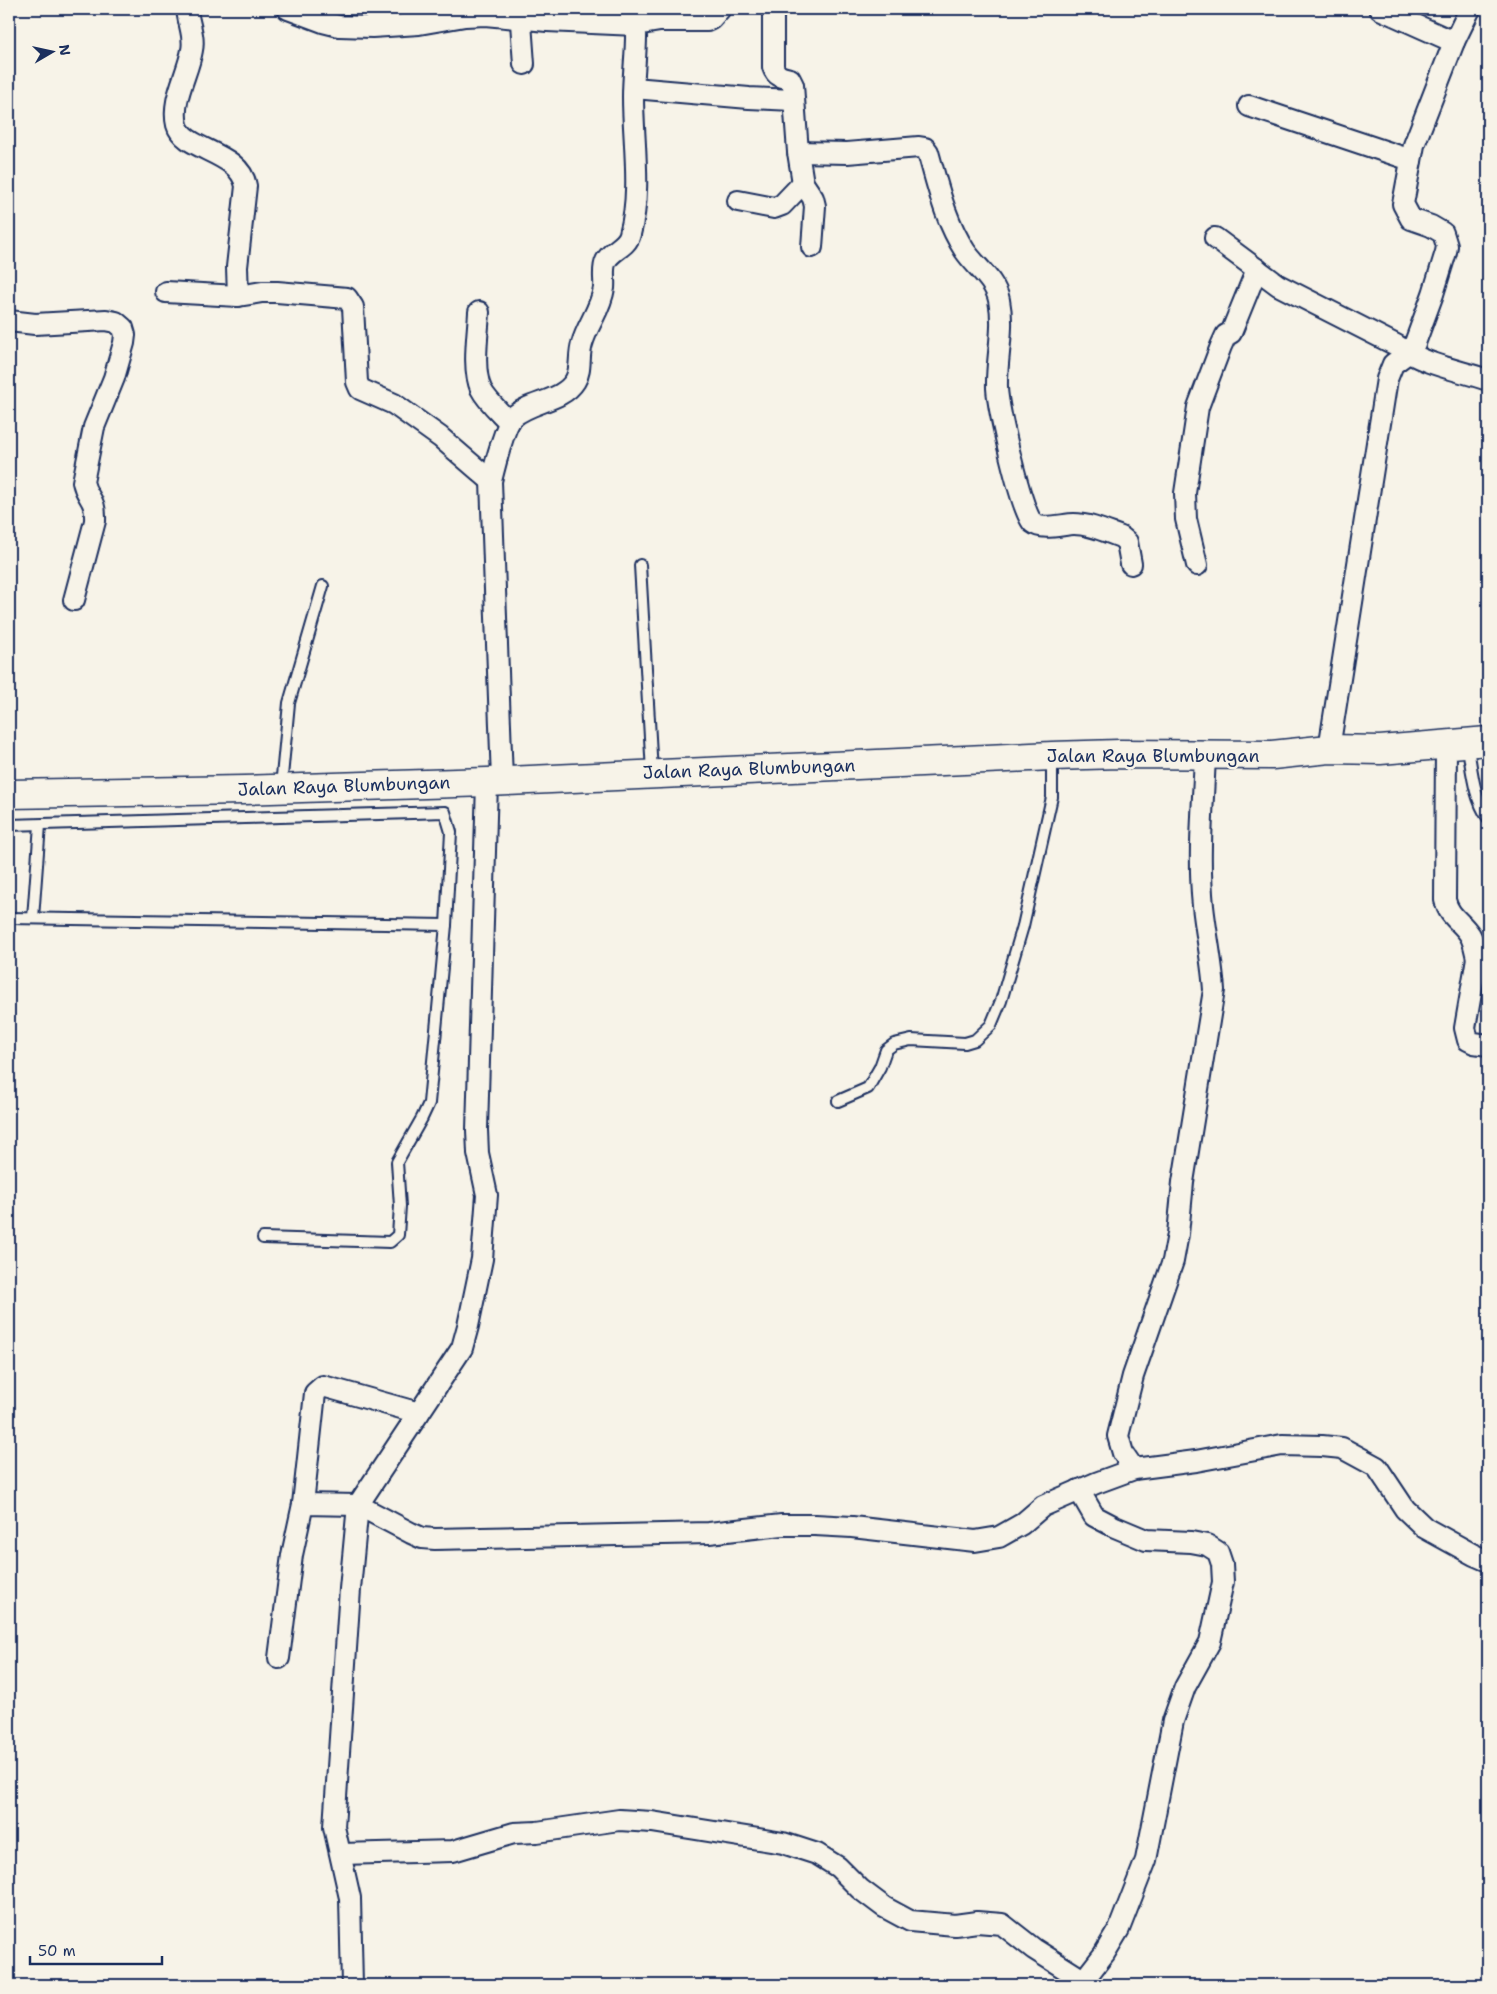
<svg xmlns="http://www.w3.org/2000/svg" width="1497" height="1994" viewBox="0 0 1497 1994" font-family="'Shantell Sans',sans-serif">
<rect width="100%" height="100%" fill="#f7f3e8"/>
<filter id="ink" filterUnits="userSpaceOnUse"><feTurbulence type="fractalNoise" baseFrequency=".02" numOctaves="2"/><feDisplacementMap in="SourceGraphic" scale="10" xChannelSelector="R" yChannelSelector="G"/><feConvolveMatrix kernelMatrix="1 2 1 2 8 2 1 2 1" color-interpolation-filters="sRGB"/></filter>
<g filter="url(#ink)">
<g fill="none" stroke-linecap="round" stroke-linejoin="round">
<g stroke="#1b2f5e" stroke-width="14">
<g id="service">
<polyline points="640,565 652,772"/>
<path d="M1467 743C1472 768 1473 797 1488 818"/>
<polyline points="281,787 289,703 323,586"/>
<polyline points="9,825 445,812 451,832 446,925 429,1103 422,1118 397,1162 400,1206 398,1235 390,1242 263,1238"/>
<polyline points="9,918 446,925"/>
<polyline points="33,918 40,825"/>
<polyline points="838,1101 868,1088 880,1067 886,1050 894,1044 911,1040 965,1043 975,1040 991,1025 1001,1001 1023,926 1052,797 1052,757"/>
</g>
</g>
<g stroke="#1b2f5e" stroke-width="24">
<g id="minor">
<path d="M187 9C188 23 195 36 192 50 188 74 171 100 177 125 184 151 240 151 246 186L237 267 238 296"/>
<polyline points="288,9 323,22 339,26 372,27 419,24 465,16 485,15 547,21 636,25 636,9"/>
<polyline points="520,9 524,64"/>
<path d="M773 9V67C776 76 781 77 790 79L793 85 798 152 803 183 813 198 815 206 812 247"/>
<polyline points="1454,42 1470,9"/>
<polyline points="634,88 749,98 793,100"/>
<polyline points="1249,106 1411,160"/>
<path d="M798 152 847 153 919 147 925 148 928 152C938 187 945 220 965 251 976 267 995 280 999 300 1005 329 996 359 997 388 998 407 1021 512 1033 523 1043 531 1063 524 1074 524 1090 524 1107 532 1121 537L1127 542 1131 564"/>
<polyline points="738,201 774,208 782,205 803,183"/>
<path d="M1215 238 1278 285 1396 345C1425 365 1455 369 1488 380"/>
<polyline points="166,292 238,296 262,292 277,292 347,298 353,307 357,382 360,389 394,404 440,437 491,481"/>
<path d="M479 312C478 334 472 369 481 389 487 401 500 412 509 422"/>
<path d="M9 321 35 324 106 320 116 322 123 328 125 335 124 343 114 378 94 427 83 482C87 500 96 497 95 521L74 600"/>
<polyline points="1197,565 1186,519 1185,493 1198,407 1221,346 1226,335 1231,333 1257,269"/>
<path d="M1446 746 1445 900C1449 917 1461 921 1470 935 1474 942 1475 950 1477 958L1488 961"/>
<polyline points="1329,749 1387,379 1393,364 1408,353 1415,343 1433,294 1446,252 1447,246 1443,233 1431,226 1411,219 1403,204 1414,145 1454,42 1380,9"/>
<path d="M502 780 491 481C494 469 505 424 513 417 530 401 562 402 575 381 582 370 578 356 582 344 587 325 601 309 604 288 605 280 602 269 606 261 611 250 627 247 630 234 642 190 633 142 633 97 633 73 637 49 636 25L660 21H707L711 19 720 9"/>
<polyline points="1477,958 1465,1028 1468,1040 1474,1043 1488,1045"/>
<path d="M1134 1469 1123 1453 1118 1436 1133 1376 1173 1261 1178 1234 1183 1182 1214 990C1212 961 1206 934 1203 906 1198 856 1203 806 1205 756"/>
<polyline points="1079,1490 1094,1516 1115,1527 1146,1540 1191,1542 1207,1545 1218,1552 1222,1564 1223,1582 1210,1642 1185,1687 1173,1721 1146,1860 1119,1929 1104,1954 1080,1985"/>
<polyline points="303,1504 315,1393 323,1386 419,1413"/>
<polyline points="279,1658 292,1555 303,1504 358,1505 411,1533 422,1538 435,1539 709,1533 782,1525 815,1525 852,1527 975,1541 999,1537 1022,1524 1043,1506 1096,1483 1134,1469 1196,1461 1282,1445 1322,1446 1342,1448 1377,1467 1405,1509 1425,1528 1474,1555 1488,1561"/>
<polyline points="341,1854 453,1851 514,1833 537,1832 619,1820 652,1822 783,1843 817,1854 838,1867 860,1889 884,1907 910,1921 955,1925 977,1922 1002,1924 1034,1949 1083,1980 1088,1985"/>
<polyline points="352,1985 350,1898 334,1827 350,1589 358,1505 462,1348 468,1326 482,1259 487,1195 478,1153 477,1130 487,782"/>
</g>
</g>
<g stroke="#1b2f5e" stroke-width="31">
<polyline id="primary" points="9,794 244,790 487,782 1052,756 1119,754 1272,755 1329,749 1380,750 1488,741"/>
</g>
<use href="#service" stroke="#f7f3e8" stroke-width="10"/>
<use href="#minor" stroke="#f7f3e8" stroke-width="20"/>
<use href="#primary" stroke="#f7f3e8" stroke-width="28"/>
</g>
</g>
<g text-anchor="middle" stroke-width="5" stroke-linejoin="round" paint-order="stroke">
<g font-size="18" fill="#1b2f5e" stroke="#f7f3e8">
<text x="1153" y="762">Jalan Raya Blumbungan</text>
<text transform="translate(749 769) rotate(-2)" y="6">Jalan Raya Blumbungan</text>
<text transform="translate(344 786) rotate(-2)" y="6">Jalan Raya Blumbungan</text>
</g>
</g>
<rect width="1497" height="1994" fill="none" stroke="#f7f3e8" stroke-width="30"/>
<rect x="15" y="15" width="1467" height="1964" fill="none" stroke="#1b2f5e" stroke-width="2" filter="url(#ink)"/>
<g transform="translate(52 52) rotate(81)" stroke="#f7f3e8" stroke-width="4" paint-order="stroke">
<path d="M0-4L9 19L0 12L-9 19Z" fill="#1b2f5e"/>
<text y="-8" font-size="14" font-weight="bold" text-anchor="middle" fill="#1b2f5e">N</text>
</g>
<path d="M30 1956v8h132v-8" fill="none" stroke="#1b2f5e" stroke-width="2.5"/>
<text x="38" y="1956" font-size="15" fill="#1b2f5e" stroke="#f7f3e8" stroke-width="4" paint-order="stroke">50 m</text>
</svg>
